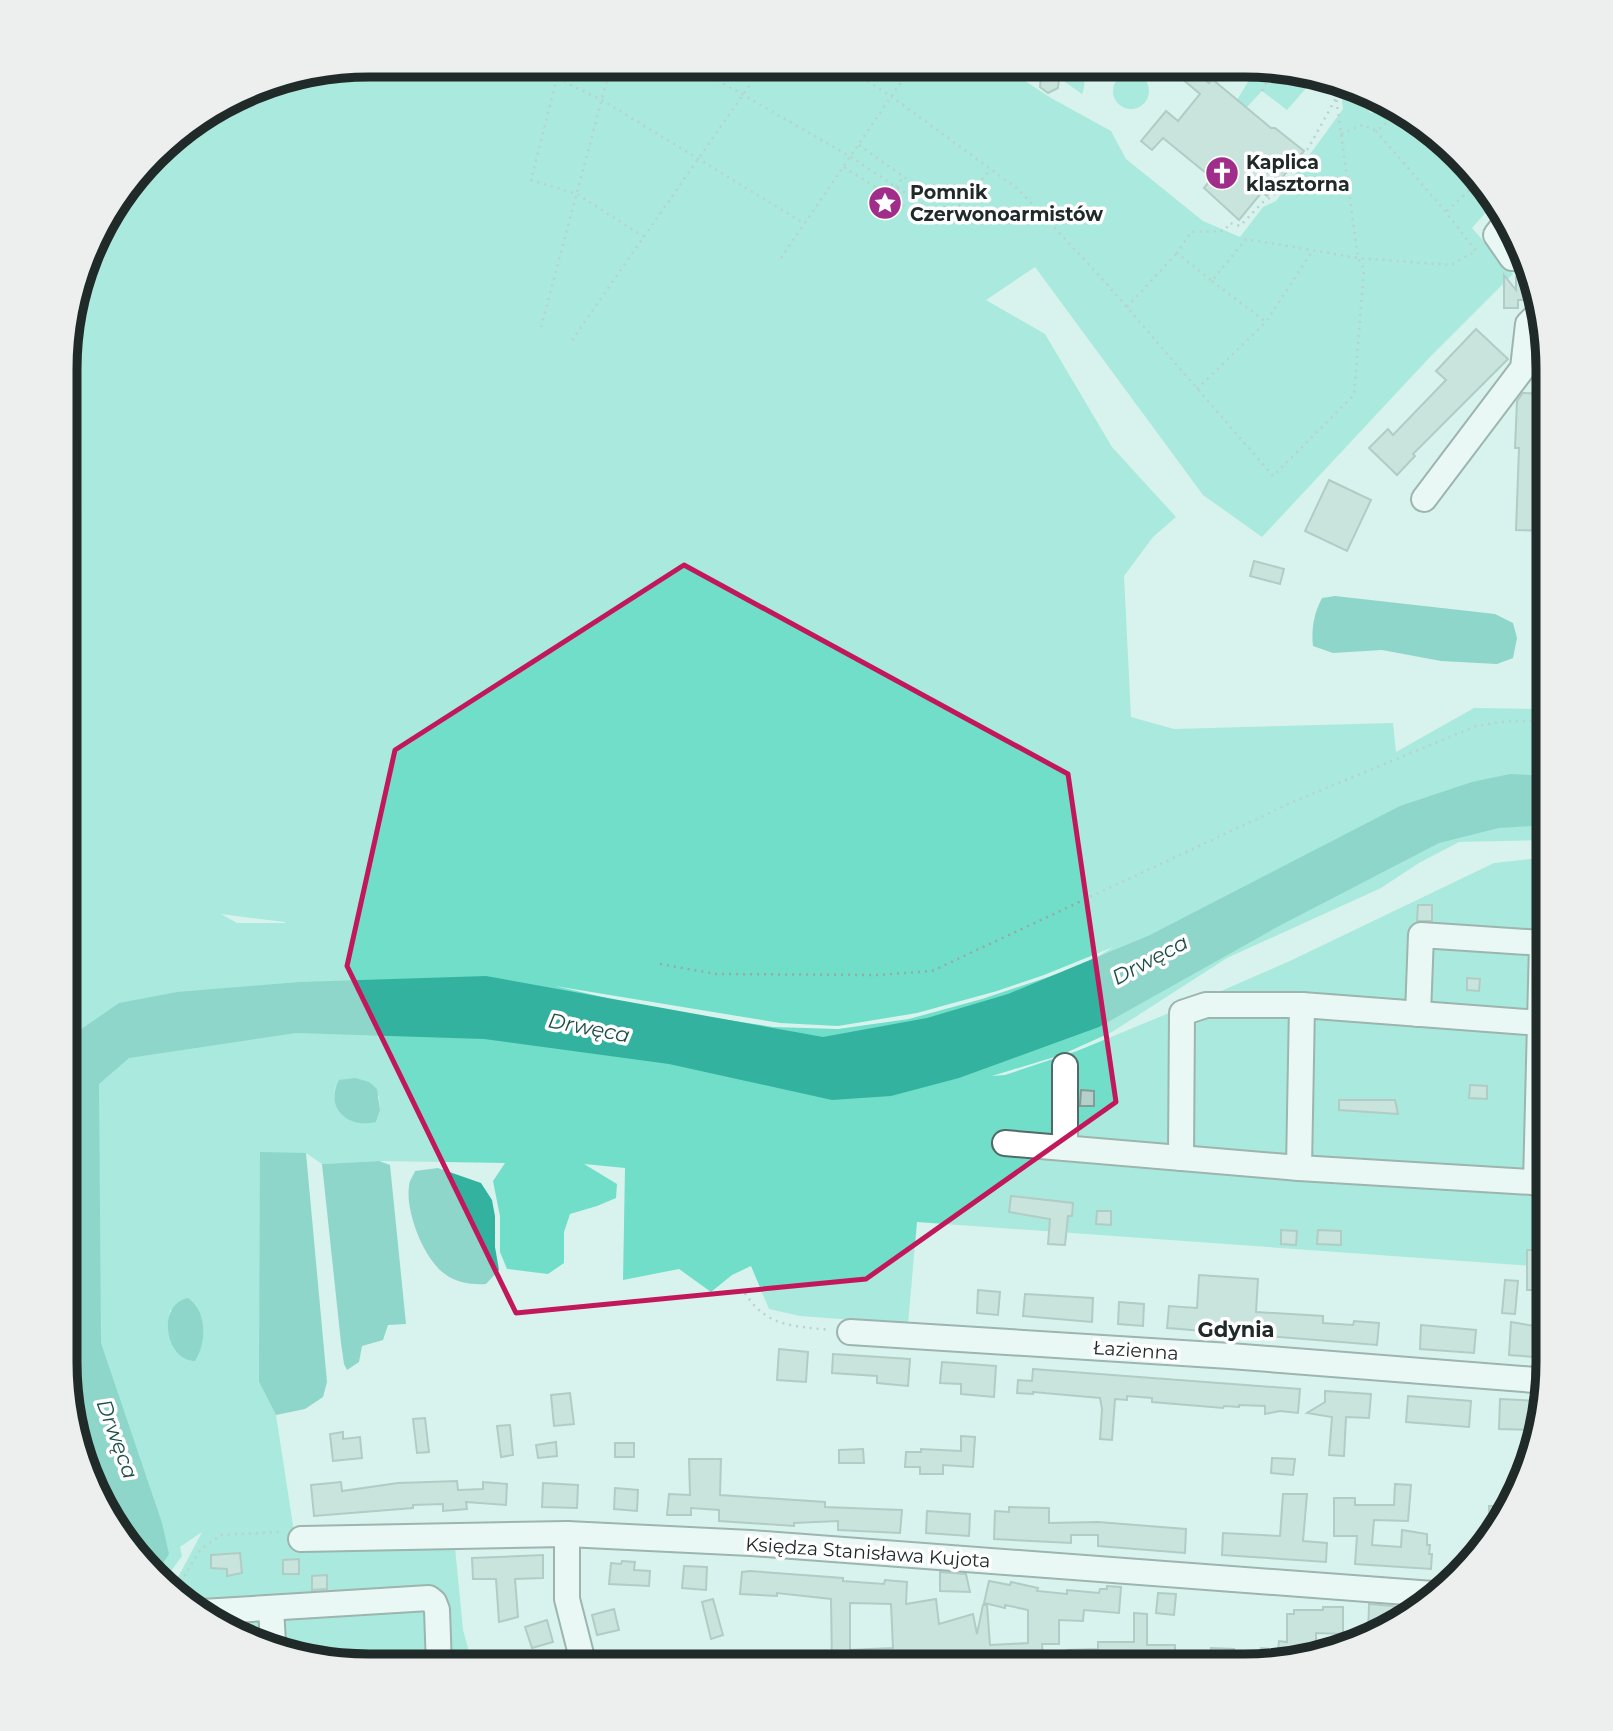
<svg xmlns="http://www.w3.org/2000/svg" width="1613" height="1731" viewBox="0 0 1613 1731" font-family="Montserrat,sans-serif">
<rect width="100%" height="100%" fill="#d8f3ed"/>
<g fill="#71dec9" fill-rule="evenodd">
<path d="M369 65 1004 67 1051 98 1111 131 1126 159 1203 221 1240 237 1263 207 1276 201 1343 109 1342 101 1348 89 1356 92 1354 95 1371 113 1397 106 1497 200 1472 228 1513 274 1430 357 1262 537 1203 495 1035 267 986 300 1045 334 1112 447 1176 517 1153 537 1124 576 1131 717 1174 729 1393 723 1396 752 1474 708 1540 709 1548 718V840L1459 842 1419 863 1381 888 1227 958 1112 1032 1061 1055 992 1076 1005 1075 1077 1051 1203 999 1292 960 1494 863 1548 857V1267L917 1222 908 1324 800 1316 769 1309 751 1266 732 1275 711 1292 679 1269 623 1280 625 1168 584 1164 617 1184 616 1198 597 1206 570 1214 564 1232V1263L548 1274 507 1269 500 1252V1216L493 1181 505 1163 379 1161 322 1164 306 1153 259 1382 276 1415 297 1551 455 1547 463 1630 473 1666H349L217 1626 174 1585 202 1532 180 1547 182 1556 166 1578 116 1531 95 1488 88 1432 65 1366 71 310 105 217 169 140 271 81ZM221 914 285 922V923H237ZM1113 947 1087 964 982 999 909 1019 838 1029 773 1027 650 1008 555 986 780 1023 838 1026 917 1013 997 991 1044 975ZM340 1080 379 1096 380 1110 376 1122 334 1098 335 1088ZM170 1310 202 1319V1344L168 1333Z"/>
<path d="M1065 67H1077C1085 74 1086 84 1082 94L1065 82 1061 70Z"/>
<polygon points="1257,67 1283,67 1315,78 1287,110 1262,91 1246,108 1237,100"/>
<circle cx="1131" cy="91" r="18"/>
</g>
<g fill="#33b39f">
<path d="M1335 596 1495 614 1513 623 1517 638 1513 658 1497 664 1441 661 1382 650 1333 653 1313 646C1311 629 1314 613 1322 598Z"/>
<polygon points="1510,774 1548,776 1548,825 1499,828 1439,843 1279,926 1099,1027 959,1078 891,1096 832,1100 669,1064 484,1039 296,1033 129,1058 99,1084 101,1343 162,1523 169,1554 158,1571 116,1531 114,1526 85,1418 65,1363 67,1047 80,1030 119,1003 177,992 299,982 486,976 823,1037 927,1018 1008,994 1150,935 1400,806 1472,782"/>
<path d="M355 1078 369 1082 377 1089 380 1110 376 1122C348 1129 324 1108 339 1080Z"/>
<polygon points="260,1152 306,1153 327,1382 323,1397 305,1409 276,1415 259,1382"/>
<polygon points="379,1161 390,1165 406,1324 388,1325 383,1340 362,1346 359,1362 347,1370 344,1364 341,1343 322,1164"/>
<path d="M438 1168 481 1183 492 1200 495 1216V1247L499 1270 486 1284C473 1285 456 1283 445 1274 424 1260 405 1211 409 1186 409 1181 413 1176 415 1171Z"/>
<path d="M188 1298C207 1311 207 1342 195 1361 165 1361 156 1304 188 1298Z"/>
</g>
<g fill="#b5d0ca" stroke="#829c96" stroke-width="2" fill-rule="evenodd">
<polygon points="1168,67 1187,67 1209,83 1212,79 1271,128 1275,128 1304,151 1267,196 1262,192 1239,220 1204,188 1212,178 1163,138 1152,150 1141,141 1166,111 1178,121 1200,94"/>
<polygon points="1051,72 1059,78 1058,88 1048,93 1040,87 1041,77"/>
<polygon points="1504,275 1516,290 1516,277 1533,277 1538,300 1518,300 1518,308 1504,308"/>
<polygon points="1476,329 1508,359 1413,454 1415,456 1397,475 1369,448 1388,429 1393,435 1446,380 1436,371"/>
<polygon points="1523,393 1548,394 1548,472 1544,531 1516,530 1519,448 1515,448 1517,401"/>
<polygon points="1329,480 1371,500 1347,551 1305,531"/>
<polygon points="1254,561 1284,569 1280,584 1250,576"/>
<polygon points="1533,881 1546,882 1546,900 1533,899"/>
<polygon points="1418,905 1432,905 1432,921 1417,921"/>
<polygon points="1467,978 1480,979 1479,991 1467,990"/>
<polygon points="1470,1085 1487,1086 1487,1099 1469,1098"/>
<polygon points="1081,1090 1094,1091 1094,1106 1080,1106"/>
<polygon points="1339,1100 1395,1100 1398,1114 1339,1110"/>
<polygon points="1011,1196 1073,1203 1072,1216 1068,1216 1065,1245 1048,1244 1050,1219 1009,1212"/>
<polygon points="1097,1211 1111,1211 1111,1225 1096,1224"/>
<polygon points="1281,1230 1297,1231 1296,1245 1281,1244"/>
<polygon points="1318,1230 1341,1231 1341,1245 1317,1244"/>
<polygon points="1527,1250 1547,1250 1548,1290 1527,1290"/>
<polygon points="1199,1275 1258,1279 1256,1312 1323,1316 1323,1323 1353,1325 1354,1321 1379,1323 1377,1345 1167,1328 1169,1306 1197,1308"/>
<polygon points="1505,1280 1518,1281 1515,1314 1502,1313"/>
<polygon points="978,1290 1000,1292 998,1315 977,1313"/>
<polygon points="1025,1294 1093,1298 1092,1322 1023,1316"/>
<polygon points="1119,1302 1144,1304 1143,1326 1118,1324"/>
<polygon points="1511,1322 1535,1326 1536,1332 1548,1333 1548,1358 1509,1355"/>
<polygon points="1421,1325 1476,1330 1474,1353 1420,1349"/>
<polygon points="779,1349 808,1352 806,1382 777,1380"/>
<polygon points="833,1354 910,1359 908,1386 877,1383 877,1376 832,1373"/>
<polygon points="942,1362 996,1366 994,1397 961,1394 961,1384 940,1383"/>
<polygon points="1033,1369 1300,1389 1298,1413 1280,1411 1265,1414 1265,1406 1239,1405 1239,1407 1224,1406 1223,1408 1152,1402 1152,1398 1127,1396 1127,1400 1115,1399 1112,1440 1100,1439 1102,1409 1100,1398 1033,1392 1033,1394 1017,1393 1018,1380 1032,1381"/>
<polygon points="1325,1391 1371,1394 1369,1418 1346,1417 1344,1456 1329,1455 1332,1417 1307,1413 1325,1402"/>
<polygon points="570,1393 574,1424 554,1426 551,1395"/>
<polygon points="1408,1396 1471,1401 1469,1427 1406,1422"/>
<polygon points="1500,1399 1542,1401 1533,1430 1499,1429"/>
<polygon points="425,1418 429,1452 417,1453 413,1419"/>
<polygon points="510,1425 513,1455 501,1457 497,1426"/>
<polygon points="343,1432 343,1439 360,1437 362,1458 333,1461 330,1434"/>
<polygon points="961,1436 975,1437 973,1467 943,1465 943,1474 920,1474 920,1467 905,1467 906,1452 921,1452 921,1449 961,1451"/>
<polygon points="556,1442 557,1456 538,1458 536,1445"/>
<rect x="615" y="1443" width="19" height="14"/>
<polygon points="863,1449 864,1463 839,1463 839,1450"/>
<polygon points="1272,1458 1295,1459 1293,1475 1271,1473"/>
<polygon points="689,1459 721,1459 720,1495 825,1502 825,1507 902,1510 900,1533 838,1530 838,1521 794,1523 794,1526 719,1521 719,1510 691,1508 691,1515 667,1515 669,1494 690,1495"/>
<polygon points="457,1481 458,1490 483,1489 483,1482 507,1484 506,1505 466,1502 467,1509 443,1511 443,1504 413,1505 413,1508 314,1516 311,1485 341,1482 342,1491 398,1483"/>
<polygon points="543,1483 578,1485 577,1508 542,1507"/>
<polygon points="1395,1484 1411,1485 1408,1521 1374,1520 1372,1545 1401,1547 1402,1530 1427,1534 1427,1545 1430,1545 1429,1554 1432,1554 1431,1569 1355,1564 1357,1536 1334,1536 1334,1498 1355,1498 1355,1505 1394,1505"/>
<polygon points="615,1488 638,1490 637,1511 614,1509"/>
<polygon points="1283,1494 1307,1494 1303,1541 1327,1543 1326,1562 1222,1555 1223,1533 1280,1536"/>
<polygon points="1489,1506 1510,1506 1508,1514 1490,1533"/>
<polygon points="1009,1507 1049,1508 1049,1523 1098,1522 1186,1529 1185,1553 1098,1546 1098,1535 1071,1535 1071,1543 994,1539 995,1511 1009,1512"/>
<polygon points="927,1511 970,1514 969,1536 926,1533"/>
<polygon points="240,1553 242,1573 227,1576 227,1569 211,1568 211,1555"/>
<polygon points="543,1555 543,1578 515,1579 518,1617 499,1622 496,1579 473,1579 472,1558"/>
<polygon points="299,1559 299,1574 283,1574 283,1560"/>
<polygon points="622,1561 635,1562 634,1570 650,1571 649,1586 609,1584 611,1563 621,1564"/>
<polygon points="684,1566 707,1567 706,1590 682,1588"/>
<path d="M750 1571 843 1578V1581L884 1584 885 1580 907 1582 906 1604 936 1599 939 1624 973 1614 977 1634 983 1605H987L990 1645 1028 1643V1610L1005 1605V1608L984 1603 989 1581 1010 1585 1011 1582 1038 1588 1037 1591 1067 1594V1590L1099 1593 1100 1589H1107V1586L1121 1587 1119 1613 1084 1610 1083 1621 1059 1620V1644H1042L1043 1657H1039L1040 1666H990V1662L965 1663V1666H832L831 1599 777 1593V1596L740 1594 742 1572ZM850 1603 891 1604 893 1648 850 1650Z"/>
<polygon points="940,1572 966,1574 970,1592 940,1591"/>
<polygon points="327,1575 327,1589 312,1590 312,1576"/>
<polygon points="1158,1593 1176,1594 1174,1615 1156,1613"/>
<polygon points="713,1599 723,1635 711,1639 702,1602"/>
<polygon points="1369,1604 1392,1606 1416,1612 1368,1637"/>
<polygon points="1323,1607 1343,1607 1343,1634 1316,1633 1316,1651 1307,1652 1311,1656 1258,1666 1261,1648 1278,1650 1279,1641 1287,1642 1287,1614 1294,1614 1294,1610 1323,1610"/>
<polygon points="614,1609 619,1630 597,1635 592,1615"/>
<polygon points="1134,1613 1147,1614 1147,1645 1175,1645 1175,1656 1172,1659 1173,1666 1068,1666 1067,1650 1098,1649 1098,1642 1134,1642"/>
<polygon points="547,1620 553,1642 532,1648 525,1627"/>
<polygon points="1211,1648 1234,1649 1233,1666 1210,1666"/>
<polygon points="359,1651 361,1666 349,1666 320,1657"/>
</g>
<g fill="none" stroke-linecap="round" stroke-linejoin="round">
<g stroke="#526a65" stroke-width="28">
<g id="minor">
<polyline points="1507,221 1496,235 1512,258 1526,259"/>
<polyline points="1424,499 1523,368 1528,324 1536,316 1541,314"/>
<polyline points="1418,1014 1421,935 1542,943 1540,1023"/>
<polyline points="1005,1143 1299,1168 1548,1183"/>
<polyline points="1065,1148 1065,1066"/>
<polyline points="1181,1158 1182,1013 1206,1005 1302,1005 1540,1023 1536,1183"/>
<polyline points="1299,1168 1302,1005"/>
<polyline points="850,1332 1230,1356 1548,1381"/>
<polyline points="567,1534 567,1599 584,1666"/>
<polyline points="301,1539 567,1534 751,1543 1433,1594"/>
<polyline points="271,1608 273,1643"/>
<polyline points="202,1612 429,1598 434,1602 437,1610 439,1666"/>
</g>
</g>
<g stroke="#96aaa6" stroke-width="2.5" stroke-dasharray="2 5" stroke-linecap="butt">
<polyline points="560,65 557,78 602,100 805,224"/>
<polyline points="693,66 851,157 934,212"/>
<polyline points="844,66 892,97 1018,189 1098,274 1273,476 1354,395 1364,269 1358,258 1336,97"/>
<polyline points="557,78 531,180 577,194 644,237"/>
<polyline points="1342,87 1309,147 1274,195 1263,202 1240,226 1230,223 1224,231 1191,232 1177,253 1212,281 1246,239 1358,258 1451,265 1476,251 1446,212 1376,131"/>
<polyline points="1262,91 1275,67"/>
<polyline points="1341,134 1363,125 1376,131 1402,111"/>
<polyline points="859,145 953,212"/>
<polyline points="844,167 916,213 942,212 951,215 991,169"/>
<polyline points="896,187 903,177"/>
<polyline points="1447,211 1478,182"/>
<polyline points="781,258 912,66"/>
<polyline points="1212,281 1266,322 1313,250"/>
<polyline points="1127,307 1177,253"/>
<polyline points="541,327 611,65"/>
<polyline points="572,340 763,66"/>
<polyline points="1197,389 1266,322"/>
<polyline points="660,964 716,974 877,975 932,971 1295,801 1476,726 1508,721 1548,721"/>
<path d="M745 1293C766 1327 794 1326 830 1330"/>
<polyline points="177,1588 200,1550 221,1535 281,1532"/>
</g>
<use href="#minor" stroke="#fff" stroke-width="24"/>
</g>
<path d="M0 0H1613V1731H0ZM684 565 1068 774 1116 1102 866 1279 516 1313 347 966 395 750Z" fill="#d8f3ed" fill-opacity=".55" fill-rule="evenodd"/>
<path fill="none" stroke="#c2185b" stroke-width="5" stroke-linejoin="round" d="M684 565 1068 774 1116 1102 866 1279 516 1313 347 966 395 750Z"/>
<defs>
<g id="church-disc" transform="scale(1.75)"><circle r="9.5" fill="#9f2d89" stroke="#fff"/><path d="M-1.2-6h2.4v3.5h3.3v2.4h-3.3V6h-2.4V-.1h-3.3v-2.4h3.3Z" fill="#fff"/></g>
<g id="sight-disc" transform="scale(1.75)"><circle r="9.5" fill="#9f2d89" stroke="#fff"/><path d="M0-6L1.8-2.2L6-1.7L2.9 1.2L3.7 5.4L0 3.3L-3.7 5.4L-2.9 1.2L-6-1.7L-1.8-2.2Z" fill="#fff"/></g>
</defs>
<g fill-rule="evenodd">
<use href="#church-disc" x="1222" y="173"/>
<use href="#sight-disc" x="885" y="203"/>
</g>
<g text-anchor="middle" stroke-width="7" stroke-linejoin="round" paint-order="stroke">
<g font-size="19" font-weight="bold" fill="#202a28" stroke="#fff" text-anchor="start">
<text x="1246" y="169">Kaplica<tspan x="1246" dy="22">klasztorna</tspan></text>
<text x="910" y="199">Pomnik<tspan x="910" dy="22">Czerwonoarmistów</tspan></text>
</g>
<g font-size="19" fill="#202a28" stroke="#fff">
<text transform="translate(1136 1350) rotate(4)" y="7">Łazienna</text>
<text transform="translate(868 1552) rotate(4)" y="7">Księdza Stanisława Kujota</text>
</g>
<g font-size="21" font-style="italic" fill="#1c5047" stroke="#fff">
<text transform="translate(1150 960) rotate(-28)" y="7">Drwęca</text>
<text transform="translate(589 1028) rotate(11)" y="7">Drwęca</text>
<text transform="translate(117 1439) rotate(70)" y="7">Drwęca</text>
</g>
<g font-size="21" font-weight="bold" fill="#202a28" stroke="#fff">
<text x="1236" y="1337">Gdynia</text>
</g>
</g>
<path d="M0 0H1613V1731H0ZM369 77H1244A292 292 0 0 1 1536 369V1362A292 292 0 0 1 1244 1654H369A292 292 0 0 1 77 1362V369A292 292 0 0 1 369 77Z" fill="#edeeee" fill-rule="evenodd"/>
<path fill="none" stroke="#202a28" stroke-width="9" d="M369 77H1244A292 292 0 0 1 1536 369V1362A292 292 0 0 1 1244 1654H369A292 292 0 0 1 77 1362V369A292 292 0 0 1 369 77Z"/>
</svg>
